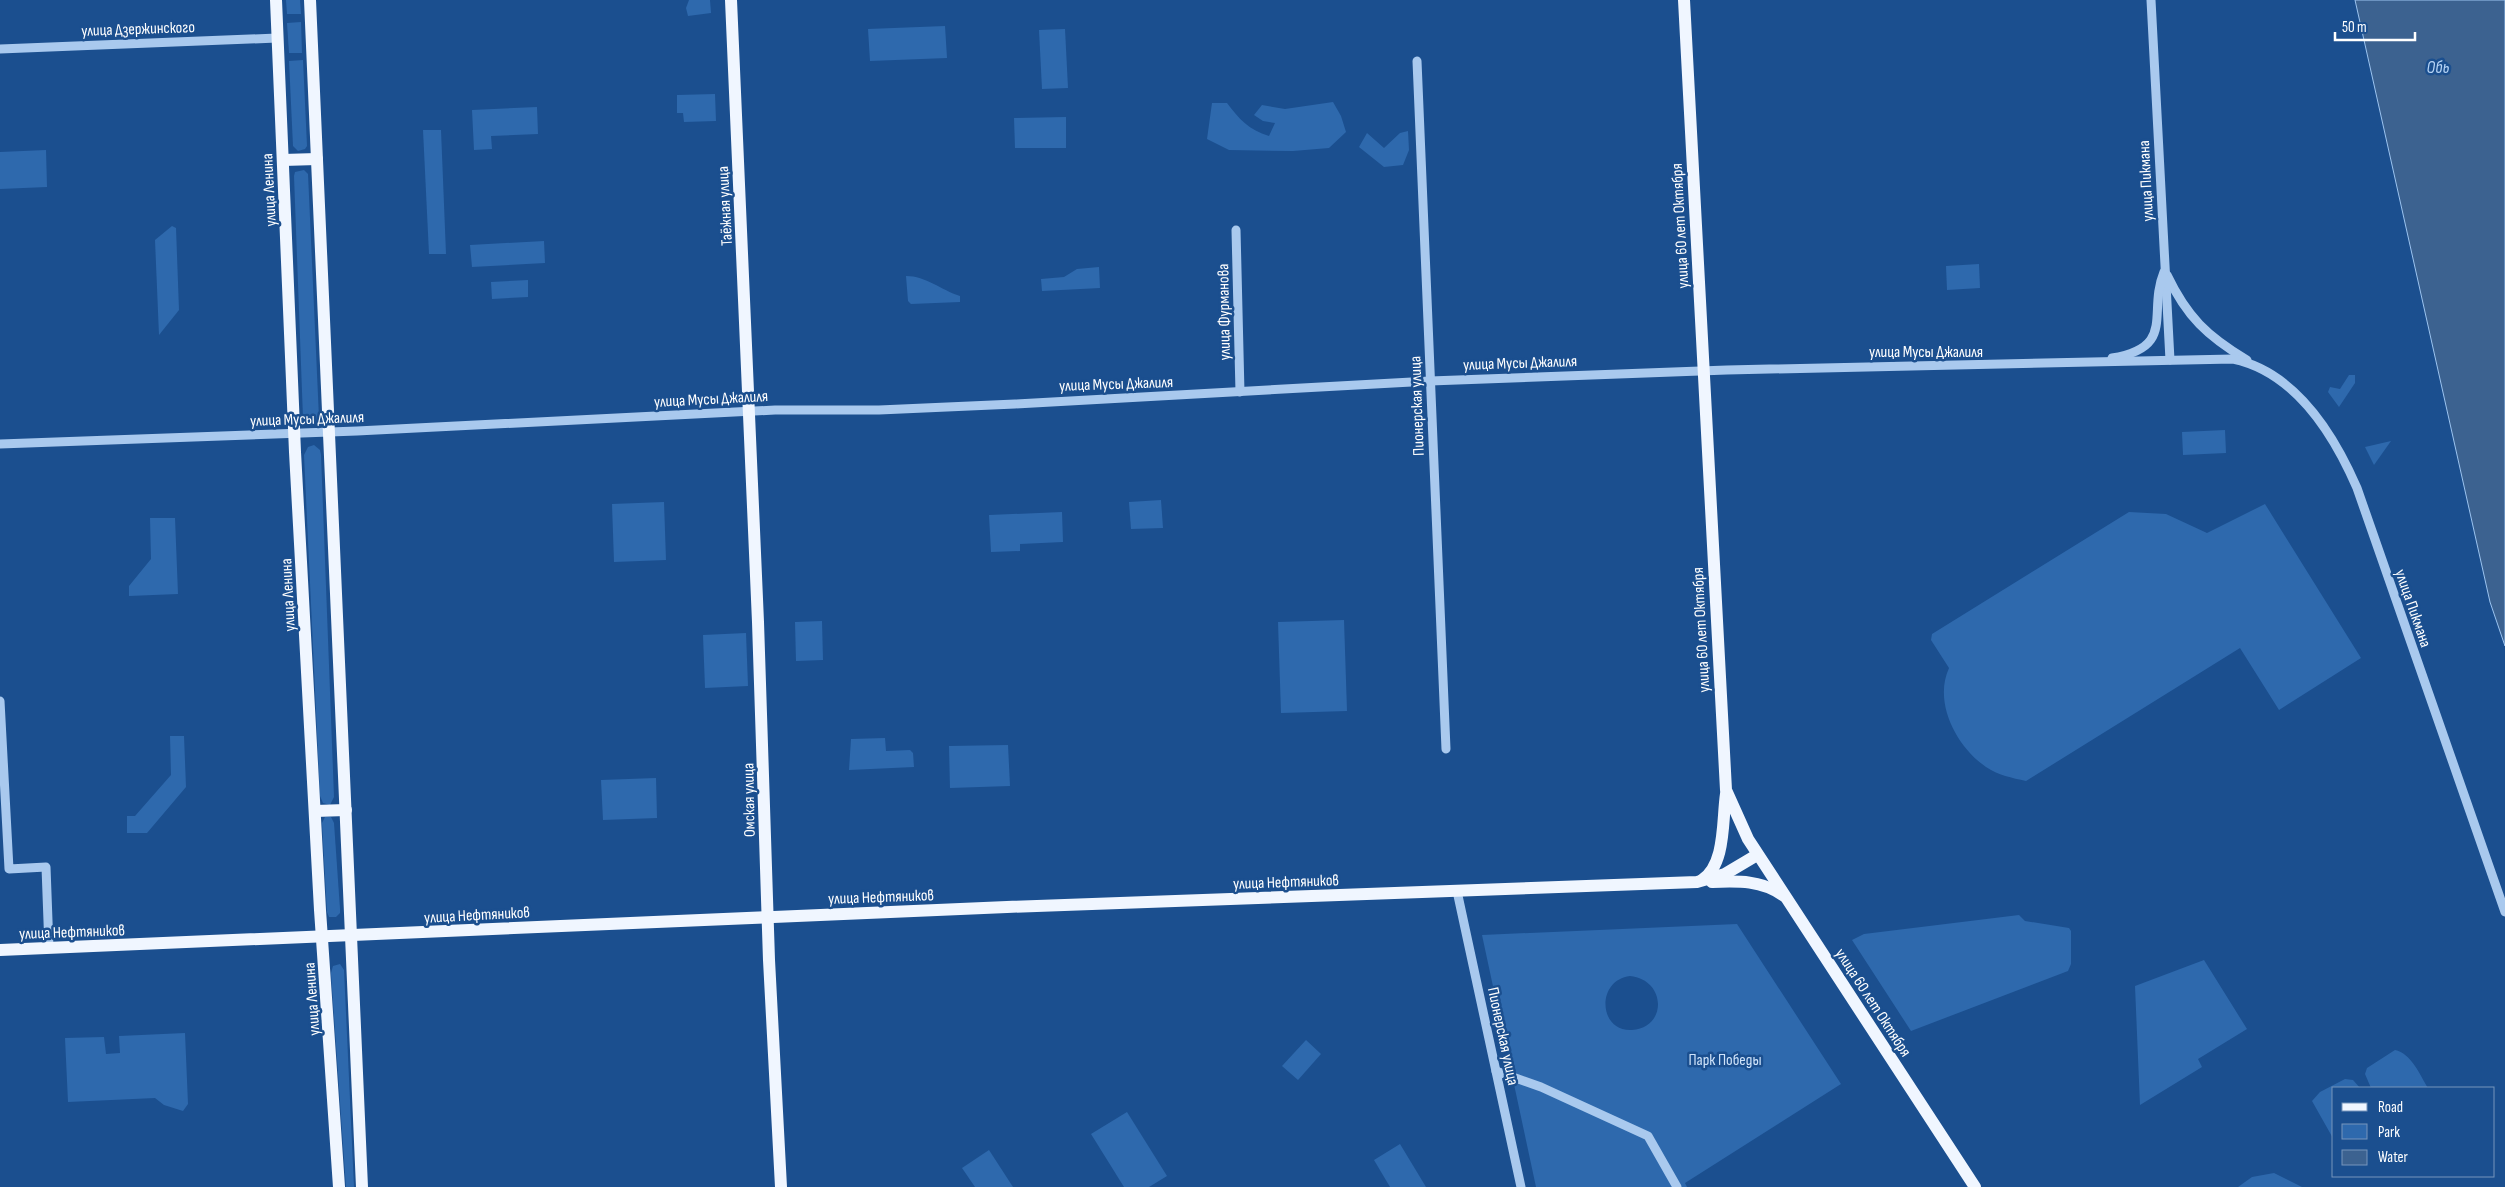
<svg xmlns="http://www.w3.org/2000/svg" width="2505" height="1187" viewBox="0 0 2505 1187" font-family="'Sofia Sans Condensed',sans-serif">
<rect width="100%" height="100%" fill="#1b4f8f"/>
<g fill="#2e69ad" fill-rule="evenodd">
<polygon points="286,0 300,0 301,14 287,14"/>
<polygon points="689,0 710,0 711,13 688,16 686,8"/>
<polygon points="301,22 302,53 289,53 287,23"/>
<polygon points="945,26 947,58 870,61 868,29"/>
<polygon points="1065,29 1068,88 1042,89 1039,30"/>
<polygon points="303,60 307,146 305,149 298,151 293,146 289,61"/>
<polygon points="715,94 716,121 684,122 683,113 677,113 677,95"/>
<path d="M1333 102 1341 116 1346 132 1329 148 1293 151 1229 150 1207 139 1212 103H1227C1239 119 1249 130 1269 136L1275 123 1263 121 1254 115 1262 105 1285 109Z"/>
<polygon points="537,107 538,134 491,136 492,149 474,150 472,110"/>
<polygon points="1066,117 1066,148 1015,148 1014,118"/>
<polygon points="423,130 441,130 446,254 429,254"/>
<polygon points="1408,131 1409,150 1403,165 1384,167 1359,147 1367,133 1384,148 1400,133"/>
<polygon points="46,150 47,187 0,189 0,152"/>
<polygon points="304,170 308,174 319,418 318,422 312,425 305,422 303,418 294,176 295,172"/>
<polygon points="720,183 725,183 728,239 722,239"/>
<polygon points="172,226 176,228 179,310 159,335 155,240"/>
<polygon points="544,241 545,263 472,267 470,245"/>
<polygon points="1979,264 1980,288 1947,290 1946,266"/>
<polygon points="1099,267 1100,288 1042,291 1041,279 1064,277 1077,269"/>
<path d="M906 276C926 276 941 290 960 296V302L911 304 908 301Z"/>
<polygon points="528,280 528,297 492,299 491,282"/>
<polygon points="2349,375 2355,375 2355,383 2339,407 2328,392 2330,387 2340,389"/>
<polygon points="2225,430 2226,453 2183,455 2182,432"/>
<polygon points="2391,441 2374,465 2365,447"/>
<polygon points="314,445 320,450 321,455 334,797 330,805 323,803 320,796 304,455 308,447"/>
<polygon points="1161,500 1163,528 1131,529 1129,502"/>
<polygon points="664,502 666,560 614,562 612,504"/>
<path d="M2265 504 2361 658 2279 710 2240 648 2026 781C2012 778 1998 775 1986 767 1957 747 1933 703 1949 668L1931 640 1932 634 2129 512 2166 514 2207 533Z"/>
<polygon points="1062,512 1063,542 1020,544 1020,551 991,552 989,515"/>
<polygon points="150,518 175,518 178,594 129,596 129,586 151,559"/>
<polygon points="1344,620 1347,711 1281,713 1278,622"/>
<polygon points="822,621 823,660 796,661 795,622"/>
<polygon points="746,633 748,686 705,688 703,635"/>
<polygon points="170,736 184,736 186,787 147,833 127,833 127,816 135,816 171,775"/>
<polygon points="885,738 886,751 910,750 913,753 914,767 849,770 851,739"/>
<polygon points="1008,745 1010,786 950,788 949,746"/>
<polygon points="656,778 657,818 603,820 601,780"/>
<polygon points="325,817 331,817 334,823 340,909 340,913 336,917 329,917 327,912 322,823"/>
<polygon points="2019,915 2025,921 2069,928 2071,931 2071,964 2068,971 1911,1031 1852,940 1864,934"/>
<path d="M1737 924 1841 1084 1685 1183 1687 1187H1536L1482 935ZM1630 976C1667 980 1667 1028 1632 1030 1598 1032 1596 980 1630 976Z"/>
<polygon points="2204,960 2247,1029 2198,1059 2202,1067 2140,1105 2135,986"/>
<polygon points="340,964 344,970 354,1187 346,1187 331,973 333,966"/>
<polygon points="185,1033 188,1104 183,1111 164,1105 155,1098 68,1102 65,1038 104,1037 106,1054 120,1053 119,1036"/>
<polygon points="1306,1040 1321,1054 1298,1080 1282,1066"/>
<path d="M2395 1050C2411 1053 2420 1075 2428 1088H2371L2365 1074 2367 1068Z"/>
<polygon points="2345,1079 2353,1080 2360,1088 2334,1088 2334,1140 2312,1101 2320,1092"/>
<polygon points="1127,1112 1167,1176 1149,1187 1124,1187 1091,1134"/>
<polygon points="1400,1144 1426,1187 1390,1187 1374,1160"/>
<polygon points="989,1150 1013,1187 975,1187 962,1168"/>
<polygon points="2274,1173 2302,1187 2238,1187 2252,1177"/>
</g>
<polygon fill="#3c6290" stroke="#9cc4f0" points="2355,0 2505,0 2505,646 2490,602"/>
<g fill="none" stroke-linecap="round" stroke-linejoin="round">
<g stroke="#a9c9ee" stroke-width="9">
<polyline points="2151,0 2170,360"/>
<polyline points="0,49 277,38"/>
<polyline points="1417,61 1446,749"/>
<polyline points="1236,230 1240,392"/>
<path d="M2167 275C2187 317 2207 336 2247 360"/>
<path d="M2112 358C2177 347 2147 313 2164 272"/>
<path d="M0 444 357 431 775 410H879L1015 404 1430 381 1727 370 2233 359C2295 372 2334 435 2357 488L2505 912"/>
<polyline points="0,701 9,869 46,867 49,948"/>
<polyline points="1457,891 1521,1187"/>
<polyline points="1496,1071 1541,1087 1648,1136 1677,1187"/>
</g>
<g stroke="#f0f6ff" stroke-width="12">
<polyline points="276,0 295,452 320,910 339,1187"/>
<polyline points="310,0 362,1187"/>
<polyline points="731,0 758,622 769,960 781,1187"/>
<polyline points="1684,0 1726,790 1748,839 1975,1187"/>
<polyline points="283,160 317,159"/>
<polyline points="315,811 346,810"/>
<path d="M1702 880C1726 864 1722 821 1726 794"/>
<path d="M1712 882C1738 881 1762 880 1784 896"/>
<polyline points="0,950 1007,907 1697,882 1725,874 1757,855"/>
</g>
</g>
<g text-anchor="middle" stroke-width="5" stroke-linejoin="round" paint-order="stroke">
<g font-size="16" fill="#fff" stroke="#1b4f8f">
<text transform="translate(138 28) rotate(-2)" y="6">улица Дзержинского</text>
<text transform="translate(2145 181) rotate(-93)" y="6">улица Пикмана</text>
<text transform="translate(268 190) rotate(-93)" y="6">улица Ленина</text>
<text transform="translate(724 206) rotate(-93)" y="6">Таёжная улица</text>
<text transform="translate(1679 226) rotate(-93)" y="6">улица 60 лет Октября</text>
<text transform="translate(1223 312) rotate(-91)" y="6">улица Фурманова</text>
<text x="1926" y="357">улица Мусы Джалиля</text>
<text transform="translate(1520 362) rotate(-2)" y="6">улица Мусы Джалиля</text>
<text transform="translate(1116 383) rotate(-2)" y="6">улица Мусы Джалиля</text>
<text transform="translate(711 398) rotate(-3)" y="6">улица Мусы Джалиля</text>
<text transform="translate(1416 406) rotate(-92)" y="6">Пионерская улица</text>
<text transform="translate(307 418) rotate(-2)" y="6">улица Мусы Джалиля</text>
<text transform="translate(287 595) rotate(-93)" y="6">улица Ленина</text>
<text transform="translate(2414 608) rotate(71)" y="6">улица Пикмана</text>
<text transform="translate(1700 630) rotate(-93)" y="6">улица 60 лет Октября</text>
<text transform="translate(748 800) rotate(-91)" y="6">Омская улица</text>
<text transform="translate(1286 881) rotate(-2)" y="6">улица Нефтяников</text>
<text transform="translate(881 896) rotate(-2)" y="6">улица Нефтяников</text>
<text transform="translate(477 914) rotate(-3)" y="6">улица Нефтяников</text>
<text transform="translate(72 931) rotate(-2)" y="6">улица Нефтяников</text>
<text transform="translate(311 999) rotate(-94)" y="6">улица Ленина</text>
<text transform="translate(1874 1002) rotate(57)" y="6">улица 60 лет Октября</text>
<text transform="translate(1504 1036) rotate(78)" y="6">Пионерская улица</text>
</g>
<g font-size="16" fill="#cfe3fa" stroke="#1b4f8f">
<text x="1725" y="1065">Парк Победы</text>
</g>
<g font-size="18" font-style="italic" fill="#b5d3f5" stroke="#1b4f8f">
<text x="2438" y="73">Обь</text>
</g>
</g>
<rect x="2332" y="1087" width="162" height="90" fill="#1b4f8f" stroke="#7695bc"/>
<rect x="2342" y="1103" width="25" height="8" fill="#f0f6ff" stroke="#7695bc"/>
<text x="2378" y="1112" font-size="15" fill="#ffffff">Road</text>
<rect x="2342" y="1124" width="25" height="15" fill="#2e69ad" stroke="#7695bc"/>
<text x="2378" y="1137" font-size="15" fill="#ffffff">Park</text>
<rect x="2342" y="1150" width="25" height="15" fill="#3c6290" stroke="#7695bc"/>
<text x="2378" y="1162" font-size="15" fill="#ffffff">Water</text>
<path d="M2335 32v8h80v-8" fill="none" stroke="#ffffff" stroke-width="2.5"/>
<text x="2342" y="32" font-size="15" fill="#ffffff" stroke="#1b4f8f" stroke-width="4" paint-order="stroke">50 m</text>
</svg>
